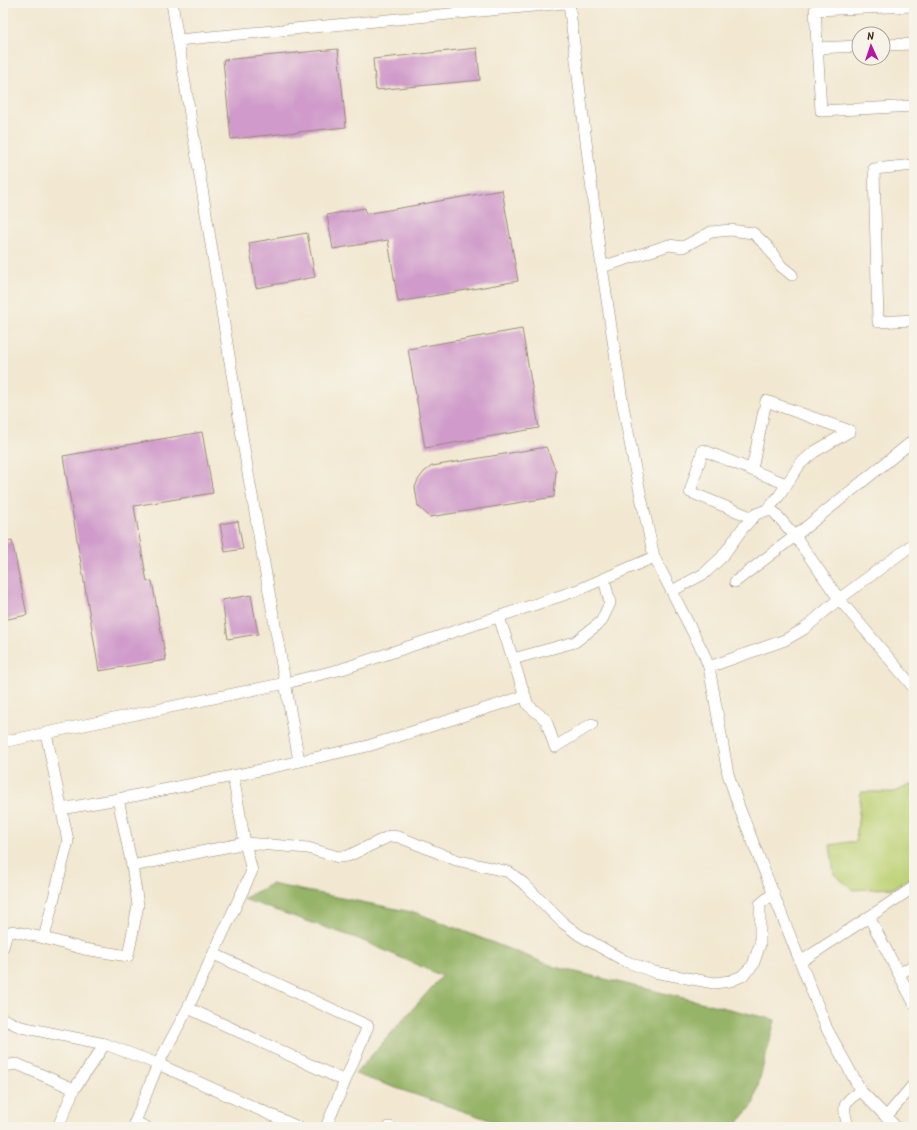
<svg xmlns="http://www.w3.org/2000/svg" width="917" height="1130" viewBox="0 0 917 1130" font-family="Kalam,sans-serif">
<rect width="100%" height="100%" fill="#f7f3e8"/>
<filter id="ink" filterUnits="userSpaceOnUse"><feTurbulence type="fractalNoise" baseFrequency=".025" numOctaves="2"/><feDisplacementMap in="SourceGraphic" scale="8" xChannelSelector="R" yChannelSelector="G"/><feConvolveMatrix kernelMatrix="1 2 1 2 8 2 1 2 1" color-interpolation-filters="sRGB"/></filter>
<filter id="wash" filterUnits="userSpaceOnUse"><feTurbulence type="fractalNoise" baseFrequency=".012" numOctaves="4" result="noise"/><feDisplacementMap in="SourceGraphic" scale="16" xChannelSelector="R" yChannelSelector="G"/><feGaussianBlur stdDeviation="0.9" result="paint"/><feColorMatrix in="noise" values="0 0 0 0 0 0 0 0 0 0 0 0 0 0 0 0 0 1.4 0 .05"/><feComposite in="paint" operator="in"/></filter>
<g filter="url(#wash)">
<rect width="100%" height="100%" fill="#f2e8d1"/>
<polygon fill="#bdd276" stroke="#7c7e4a" points="910,785 914,785 914,876 893,888 853,890 834,874 830,845 849,842 856,842 861,792 895,792"/>
<polygon fill="#96b467" stroke="#686f42" points="271,884 417,913 555,967 775,1020 753,1105 734,1127 604,1127 600,1125 598,1127 510,1127 355,1074 442,976 359,939 243,899"/>
<g id="blocks">
<g fill="#d09bcb">
<polygon points="477,48 480,80 376,90 373,59"/>
<polygon points="338,49 346,127 231,139 223,60"/>
<polygon points="502,190 518,281 398,302 388,240 333,249 327,215 365,208 366,214"/>
<polygon points="307,233 315,277 256,288 249,243"/>
<polygon points="522,329 539,428 425,448 408,349"/>
<polygon points="202,432 213,493 134,506 147,582 152,581 166,660 99,671 63,456"/>
<polygon points="546,447 556,471 554,497 430,517 418,506 415,487 418,480 424,472 432,466"/>
<polygon points="238,521 243,549 225,552 220,524"/>
<polygon points="12,541 27,615 3,620 3,543"/>
<polygon points="251,595 258,634 228,639 222,600"/>
</g>
</g>
</g>
<g filter="url(#ink)">
<use href="#blocks" fill-opacity="0" stroke="#968978" stroke-width="1"/>
<g fill="none" stroke-linecap="round" stroke-linejoin="round">
<g stroke="#968978" stroke-width="12">
<g id="minor">
<polyline points="172,3 248,473 299,761"/>
<polyline points="569,3 599,247 622,400 634,464 654,557 703,652 709,667 728,774 739,807 827,1029 861,1091 896,1127"/>
<polyline points="914,6 815,10 821,111 914,106"/>
<polyline points="178,40 565,3"/>
<polyline points="883,45 914,44"/>
<polyline points="817,48 859,46"/>
<polyline points="914,165 874,169 878,322 914,320"/>
<polyline points="602,267 669,245 683,247 711,232 730,230 753,233 767,246 781,266 792,275"/>
<polyline points="752,469 766,401 850,431"/>
<polyline points="767,510 779,496 800,464 814,452 850,431"/>
<polyline points="753,518 690,492 703,450 786,484"/>
<polyline points="735,582 795,536 914,440"/>
<polyline points="672,591 705,573 722,557 742,529 756,514 767,510 774,512 795,536 839,599 914,688"/>
<polyline points="513,659 575,642 601,622 610,603 604,579"/>
<polyline points="709,667 785,640 804,629 839,599 912,545"/>
<polyline points="525,696 528,705 546,720 555,747 592,724"/>
<polyline points="3,742 286,683 342,669 578,590 654,557"/>
<polyline points="118,799 132,866 245,843 308,848 338,857 348,856 390,836 399,837 456,860 509,872 523,883 562,922 579,935 625,961 654,972 714,983 730,981 742,976 753,965 760,944 760,904 774,893"/>
<polyline points="61,809 118,799 233,776 368,746 525,696 499,617"/>
<polyline points="869,917 914,1003"/>
<polyline points="44,938 84,949 128,956 138,905 132,866"/>
<polyline points="3,947 7,933 13,931 44,938 68,841 46,733"/>
<polyline points="214,954 368,1026 326,1127"/>
<polyline points="800,962 869,917 914,887"/>
<polyline points="899,974 914,965"/>
<polyline points="188,1008 345,1081"/>
<polyline points="3,1019 21,1027 105,1044 158,1064 298,1127"/>
<polyline points="3,1066 17,1064 74,1089"/>
<polyline points="886,1117 914,1084"/>
<polyline points="58,1127 74,1089 105,1044"/>
<polyline points="146,1127 135,1122 158,1064 188,1008 252,871 245,843 233,776"/>
<polyline points="389,1127 390,1127"/>
<path d="M848 1127C843 1106 841 1103 861 1091"/>
</g>
</g>
<use href="#minor" stroke="#fff" stroke-width="11"/>
</g>
</g>
<rect width="917" height="1130" fill="none" stroke="#f7f3e8" stroke-width="16"/>
<g transform="translate(871 46) rotate(357)"><circle r="19" fill="#f7f3e8" stroke="#aca397"/>
<path d="M0-3L7 15L0 10L-7 15Z" fill="#b5179e"/>
<text y="-6" font-size="11" font-weight="bold" text-anchor="middle" fill="#3b2a1e">N</text>
</g>
</svg>
